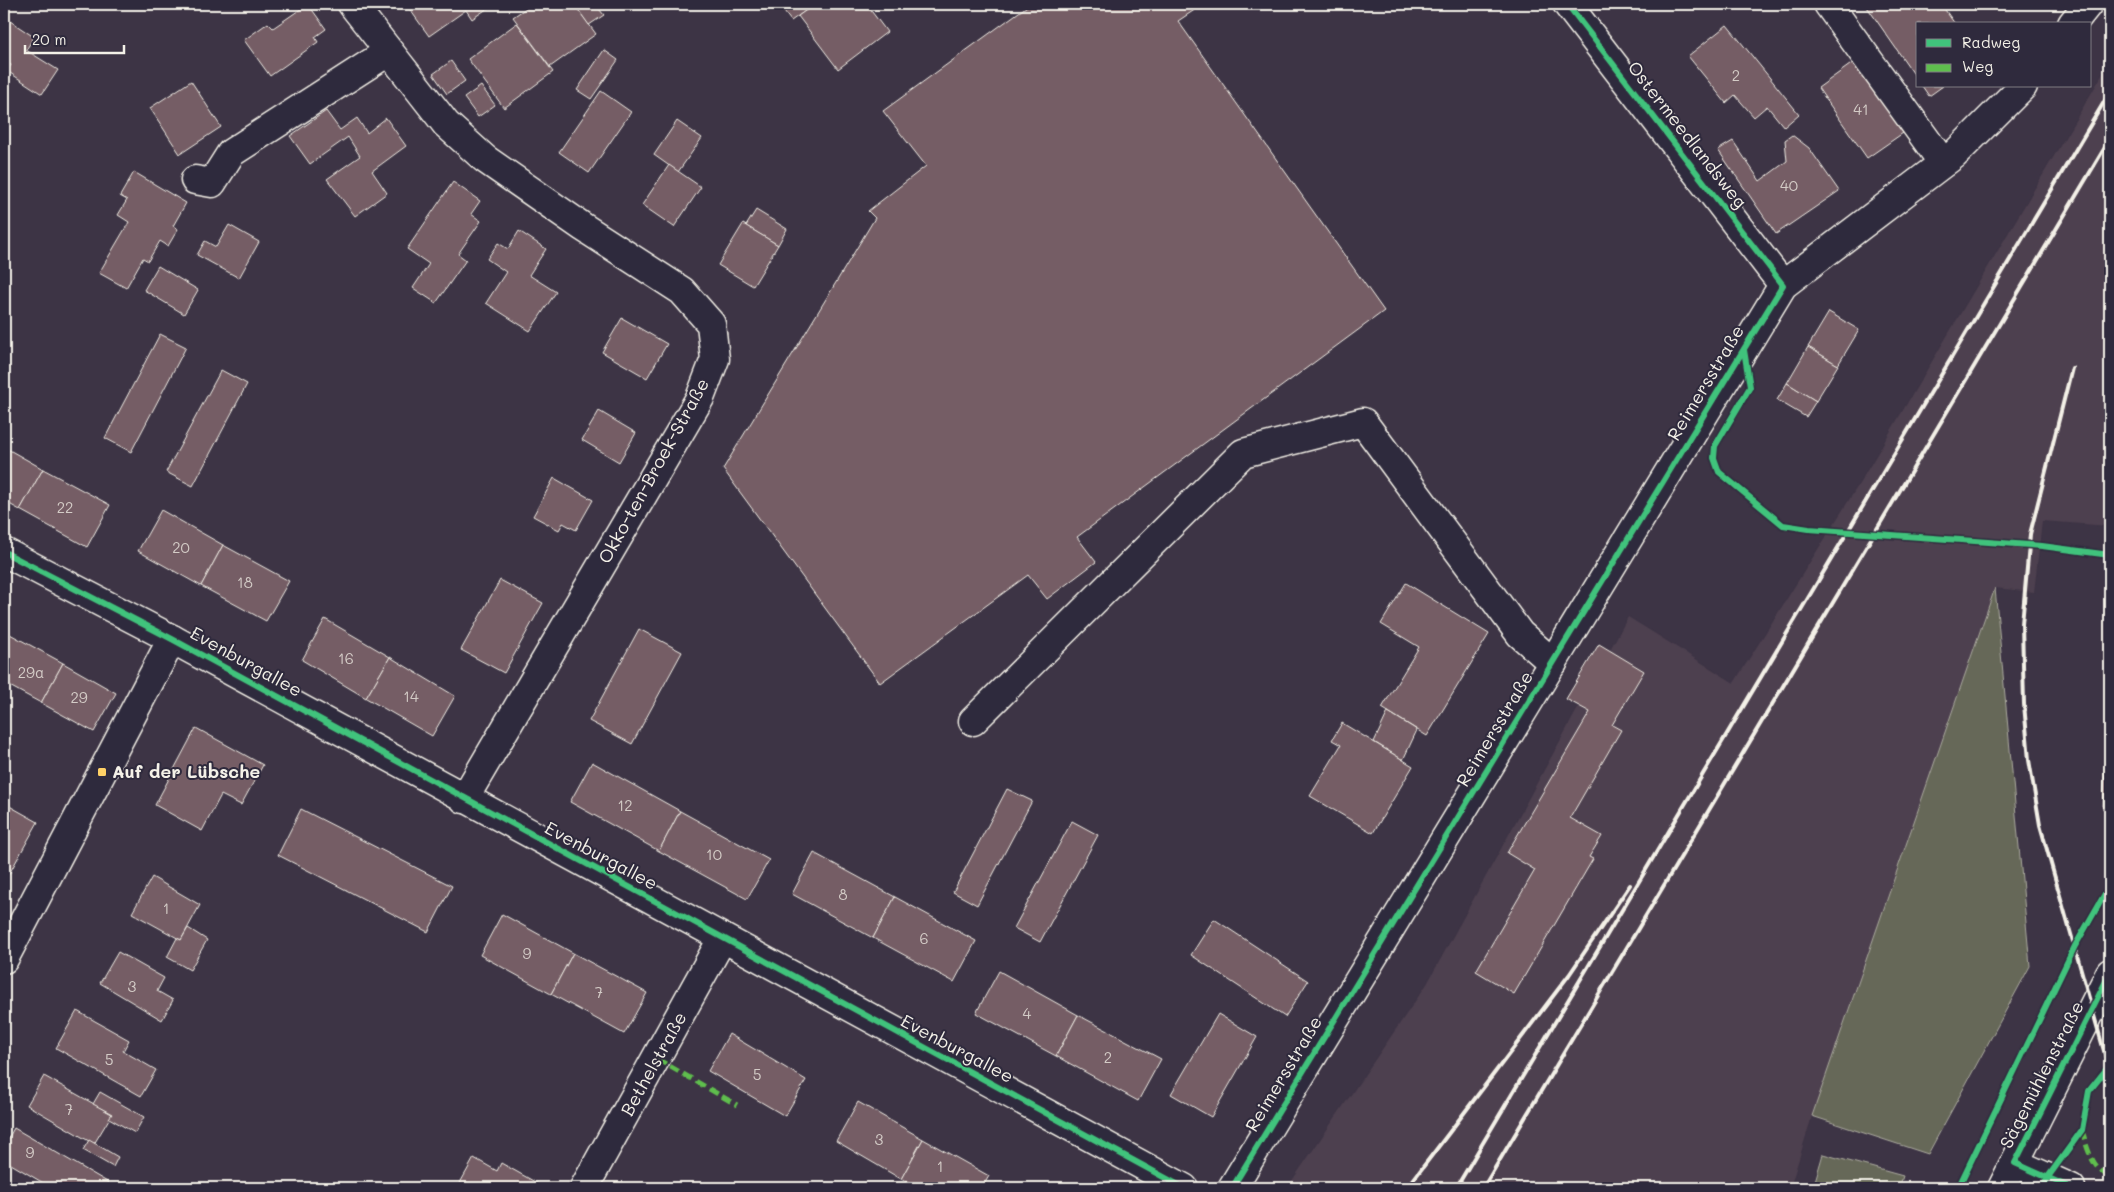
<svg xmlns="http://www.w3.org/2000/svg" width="2114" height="1192" viewBox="0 0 2114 1192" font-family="Mali,sans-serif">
<rect width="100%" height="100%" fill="#3d3445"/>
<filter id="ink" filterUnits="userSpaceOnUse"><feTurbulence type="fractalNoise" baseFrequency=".02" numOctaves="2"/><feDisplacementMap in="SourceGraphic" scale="10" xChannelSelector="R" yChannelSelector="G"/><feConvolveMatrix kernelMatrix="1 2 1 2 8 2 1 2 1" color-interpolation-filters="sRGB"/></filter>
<g filter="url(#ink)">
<polygon fill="#4e404f" points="2110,62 2110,526 2042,521 2034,592 1995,588 1812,1116 1790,1188 1287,1188 1427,984 1628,617 1734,683 1861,481"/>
<g fill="#666859" stroke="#adaca0">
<polygon points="1995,588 2030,966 1928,1154 1812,1116"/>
<polygon points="1823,1154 1903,1176 1899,1188 1813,1188"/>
</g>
<g fill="#755d65" stroke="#f4f1e8">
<polygon points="308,4 326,29 315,37 318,42 270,76 244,40 268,23 273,28"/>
<polygon points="412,4 494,4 472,19 466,10 429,36 408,7"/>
<polygon points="532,4 574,4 596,34 550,67 513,17"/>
<polygon points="574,4 595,4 604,15 589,25"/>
<polygon points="778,4 815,4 791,21"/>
<polygon points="815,4 866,4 887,32 838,69 798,16"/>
<polygon points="1030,4 1197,4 1199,7 1178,21 1384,311 1077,537 1096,562 1047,599 1028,575 880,683 723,469 875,218 868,211 926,166 883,111"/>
<polygon points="1865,4 1941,4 1955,24 1918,24 1918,80"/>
<polygon points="4,17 34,37 26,50 58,70 42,94 7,71 11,65 5,60 4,62"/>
<polygon points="517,23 553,72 504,108 468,59"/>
<polygon points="1727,25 1799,114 1784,127 1767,106 1754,117 1735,95 1726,103 1688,56"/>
<polygon points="604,50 618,60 591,99 577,90"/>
<polygon points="451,61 465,81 447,94 433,74"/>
<polygon points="1854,62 1903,133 1867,158 1818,88"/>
<polygon points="191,81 221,127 180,154 150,108"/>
<polygon points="481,86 495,105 478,117 464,98"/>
<polygon points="1922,86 1943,86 1929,96"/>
<polygon points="601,91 631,112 589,173 559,152"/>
<polygon points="326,111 340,130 357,118 367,133 386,118 406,146 372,171 387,193 355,216 327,179 360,156 348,137 310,164 290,136"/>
<polygon points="677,121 702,138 678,172 654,155"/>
<polygon points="1792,135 1809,148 1839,191 1776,234 1718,150 1733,141 1760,181 1787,161 1785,140"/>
<polygon points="669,165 701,187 674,227 642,205"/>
<polygon points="134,172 186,203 173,226 178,229 168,246 160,241 148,261 143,258 126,288 99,273 129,222 118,215 127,200 120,196"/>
<polygon points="453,182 480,201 471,214 481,221 458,254 466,260 436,303 413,288 429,264 407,249"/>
<polygon points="756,210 787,229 778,245 746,226"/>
<polygon points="743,224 778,245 753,286 718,265"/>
<polygon points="229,225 259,242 239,278 197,255 205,241 216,247"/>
<polygon points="519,231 546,249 529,275 556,292 530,331 486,303 506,272 487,259 498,243 508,249"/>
<polygon points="158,266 198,290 184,314 144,290"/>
<polygon points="1829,312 1859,330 1838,365 1808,347"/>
<polygon points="622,318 667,344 647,378 602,352"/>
<polygon points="160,334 186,347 131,452 105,438"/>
<polygon points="1808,347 1838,365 1816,401 1787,383"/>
<polygon points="221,370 247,384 193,486 166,472"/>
<polygon points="1787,383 1816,401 1806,417 1777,400"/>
<polygon points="599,411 636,433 619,462 582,440"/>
<polygon points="4,447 43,469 20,510 4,501"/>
<polygon points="43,469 110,505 87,547 20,510"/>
<polygon points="554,478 593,500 576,530 563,523 559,530 533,516"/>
<polygon points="161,510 223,545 201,586 138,551"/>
<polygon points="223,545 289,581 266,621 201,586"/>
<polygon points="500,580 543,603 504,673 461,650"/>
<polygon points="1406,583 1489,634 1427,736 1382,708 1419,647 1381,624"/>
<polygon points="325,619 390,657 366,698 302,660"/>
<polygon points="639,629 682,652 632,744 589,721"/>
<polygon points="8,633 63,663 41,703 4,683 4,640"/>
<polygon points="1599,644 1644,671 1612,725 1621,730 1570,818 1602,836 1589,857 1593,859 1514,994 1476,971 1535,870 1507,853 1590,712 1566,699"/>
<polygon points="390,657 455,696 432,736 366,698"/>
<polygon points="63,663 116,693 94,732 41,703"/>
<polygon points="1388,712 1417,730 1403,760 1374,742"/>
<polygon points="1342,723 1413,766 1373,833 1310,796 1341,745 1332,740"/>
<polygon points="196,728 263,765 241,805 221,795 202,831 155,805"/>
<polygon points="592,762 680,811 659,851 570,802"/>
<polygon points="2105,767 2110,767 2110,809 2103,809"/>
<polygon points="1007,789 1032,801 977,905 953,892"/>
<polygon points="4,803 38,822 4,883"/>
<polygon points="301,809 452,886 428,932 278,855"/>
<polygon points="680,811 769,860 747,899 659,851"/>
<polygon points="1072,821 1098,835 1040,942 1014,928"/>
<polygon points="814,853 895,897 873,938 792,894"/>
<polygon points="152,877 200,905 181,940 132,913"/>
<polygon points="895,897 976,941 954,982 873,938"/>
<polygon points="502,914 573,953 551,994 480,955"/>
<polygon points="1214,919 1308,981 1285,1017 1191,955"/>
<polygon points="188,928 207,940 190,970 167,957 177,938 181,940"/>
<polygon points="118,952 164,978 157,991 173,1000 162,1020 100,983"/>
<polygon points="573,953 647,993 624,1034 551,994"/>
<polygon points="999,971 1078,1015 1056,1056 976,1013"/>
<polygon points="77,1011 129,1040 123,1051 156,1070 141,1096 56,1048"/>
<polygon points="1218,1014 1257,1037 1211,1117 1171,1094"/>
<polygon points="1078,1015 1161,1059 1138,1101 1056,1056"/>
<polygon points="729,1034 806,1080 785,1116 708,1071"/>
<polygon points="44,1076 112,1114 94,1144 27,1105"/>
<polygon points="100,1092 144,1117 135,1133 109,1118 112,1114 93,1104"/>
<polygon points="858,1102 923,1139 901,1179 836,1141"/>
<polygon points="14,1128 109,1183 106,1188 52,1188 4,1160 4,1146"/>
<polygon points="923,1139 989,1176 982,1188 918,1188 901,1179"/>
<polygon points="89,1140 118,1157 113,1167 83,1150"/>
<polygon points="474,1158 497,1171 501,1163 544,1187 470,1188 460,1183"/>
</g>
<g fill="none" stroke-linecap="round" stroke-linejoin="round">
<g stroke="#f4f1e8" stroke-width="31">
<g id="minor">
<polyline points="352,4 446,124 485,159 583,227 682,291 711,324 715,359 700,398 464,799"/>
<polyline points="1567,4 1783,285"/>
<polyline points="1828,4 1943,163"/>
<polyline points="2072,24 2088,4"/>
<polyline points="195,180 212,183 231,153 388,52"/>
<polyline points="4,552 172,639 1184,1188"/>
<polyline points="973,721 1243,453 1363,422 1520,634 1553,663"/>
<polyline points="4,959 172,639"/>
<polyline points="2015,1163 2071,1188"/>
<polyline points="584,1188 722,939"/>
<polyline points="1232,1188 1783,285 1954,155 2023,86"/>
</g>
</g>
<g stroke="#f4f1e8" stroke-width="31">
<polyline id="major" points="2002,1188 2110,973"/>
</g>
<use href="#minor" stroke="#2f2a3d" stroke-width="28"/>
<use href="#major" stroke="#2f2a3d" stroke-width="28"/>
<g stroke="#f4f1e8" stroke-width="4">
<polyline points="2072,368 2030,534 2022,624 2024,704 2029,760 2040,825 2110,1072"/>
<polyline points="1407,1188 1569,975 1630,885"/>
<polyline points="1456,1188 2110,92"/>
<polyline points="1483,1188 2110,139"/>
</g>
<g stroke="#5fbe4e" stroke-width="5" stroke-dasharray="10 5" stroke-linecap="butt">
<polyline points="657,1059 737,1105"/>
<path d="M2082 1130C2087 1147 2092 1170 2110 1176"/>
</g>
<g stroke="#2f2a3d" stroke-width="9">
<g id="cycleway">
<polyline points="1744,350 1750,387 1715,446 1714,458 1719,472 1783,525 1809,529 2042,546 2110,555"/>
<polyline points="4,552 172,639 1184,1188"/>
<polyline points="1232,1188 1783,285 1567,4"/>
<polyline points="1958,1188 2075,946 2110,885"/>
<polyline points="2043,1188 2048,1177 2082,1130 2089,1091 2110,1065"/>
<polyline points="2071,1188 2015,1163 2110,973"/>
</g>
</g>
<use href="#cycleway" stroke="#40c37c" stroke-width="6"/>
</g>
</g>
<rect fill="#ffd166" stroke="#2f2a3d" stroke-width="2" x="97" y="767" width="10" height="10" rx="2.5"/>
<g text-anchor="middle" stroke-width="4" stroke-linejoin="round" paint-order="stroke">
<g font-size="15" fill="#d4ccc7">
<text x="1736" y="81">2</text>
<text x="1861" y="115">41</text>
<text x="1789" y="191">40</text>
<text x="65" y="513">22</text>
<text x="181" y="553">20</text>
<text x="245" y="588">18</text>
<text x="346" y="664">16</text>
<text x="31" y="678">29a</text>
<text x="411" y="702">14</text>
<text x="79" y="703">29</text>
<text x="625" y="811">12</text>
<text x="714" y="860">10</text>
<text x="843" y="900">8</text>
<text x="166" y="914">1</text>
<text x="924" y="944">6</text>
<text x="527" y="959">9</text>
<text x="132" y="992">3</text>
<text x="599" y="998">7</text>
<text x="1027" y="1019">4</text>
<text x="1108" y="1063">2</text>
<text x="109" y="1065">5</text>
<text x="757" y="1080">5</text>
<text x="69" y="1115">7</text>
<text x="879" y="1145">3</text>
<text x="30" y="1158">9</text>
<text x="940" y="1172">1</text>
</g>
<g font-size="18" fill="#f4f1e8" stroke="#2f2a3d">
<text transform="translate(1687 135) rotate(52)" y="6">Ostermeedlandsweg</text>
<text transform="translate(1706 383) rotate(-59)" y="6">Reimersstraße</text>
<text transform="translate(654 471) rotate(-61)" y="6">Okko-ten-Broek-Straße</text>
<text transform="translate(246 662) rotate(29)" y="6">Evenburgallee</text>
<text transform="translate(1495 729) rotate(-59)" y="6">Reimersstraße</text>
<text transform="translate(601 856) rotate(28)" y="6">Evenburgallee</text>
<text transform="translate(957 1049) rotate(28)" y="6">Evenburgallee</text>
<text transform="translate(654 1064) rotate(-61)" y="6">Bethelstraße</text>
<text transform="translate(1284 1074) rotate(-59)" y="6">Reimersstraße</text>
<text transform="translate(2042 1075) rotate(-63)" y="6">Sägemühlenstraße</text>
</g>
<g font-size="18" font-weight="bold" fill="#f4f1e8" stroke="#2f2a3d" text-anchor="start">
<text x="112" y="778">Auf der Lübsche</text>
</g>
</g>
<rect width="2114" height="1192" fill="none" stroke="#2f2a3d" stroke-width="20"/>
<rect x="10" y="10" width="2094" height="1172" fill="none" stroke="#f4f1e8" stroke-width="2" filter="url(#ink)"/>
<rect x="1916" y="22" width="175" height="65" fill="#2f2a3d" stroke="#7e7a81"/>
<rect x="1926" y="39" width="25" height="8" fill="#40c37c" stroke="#7e7a81"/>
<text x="1962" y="48" font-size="15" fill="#f4f1e8">Radweg</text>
<rect x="1926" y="64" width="25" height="8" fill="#5fbe4e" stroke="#7e7a81"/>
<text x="1962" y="72" font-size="15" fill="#f4f1e8">Weg</text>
<path d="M25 45v8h99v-8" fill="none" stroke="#f4f1e8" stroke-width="2.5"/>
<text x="32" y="45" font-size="15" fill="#f4f1e8" stroke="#2f2a3d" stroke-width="4" paint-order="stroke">20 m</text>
</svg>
